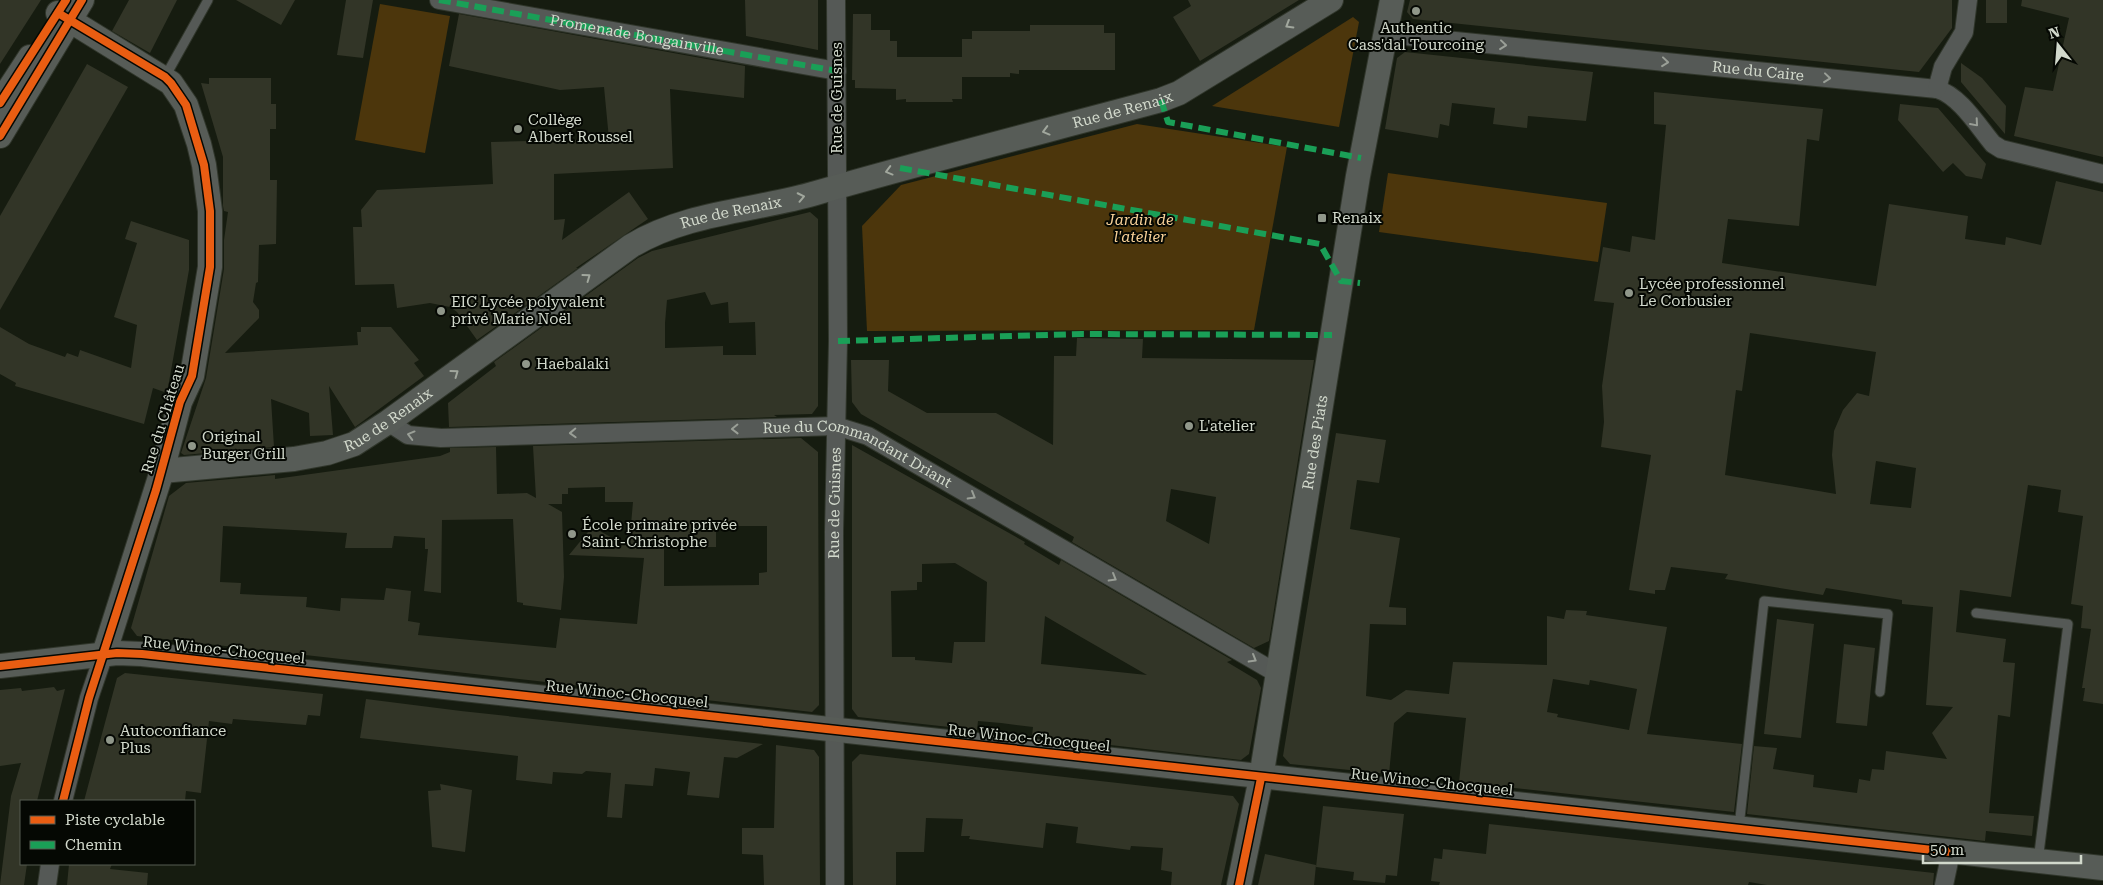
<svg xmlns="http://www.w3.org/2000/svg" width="2103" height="885" viewBox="0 0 2103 885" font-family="'Roboto Serif',serif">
<rect width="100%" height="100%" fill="#161c10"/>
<g fill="#4c360c">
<polygon points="380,4 450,16 425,153 355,140"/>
<polygon points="1353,17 1359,22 1339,127 1212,106"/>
<polygon points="1137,124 1287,147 1254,330 867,331 862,226 901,185"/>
<polygon points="1388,173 1607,203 1598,262 1379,232"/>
</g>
<g fill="#323527" fill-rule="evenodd">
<polygon points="0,0 41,0 0,64"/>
<polygon points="129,0 177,0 150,53 112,31"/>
<polygon points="236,0 295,0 281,25"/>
<polygon points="346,0 373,0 363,58 337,55"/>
<polygon points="745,0 818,0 818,50 746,36"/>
<polygon points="1188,0 1299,0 1200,61 1173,17 1191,6"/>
<polygon points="1410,0 1952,0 1952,28 1919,72 1413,19 1407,12"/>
<rect x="1986" y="0" width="21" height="23"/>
<polygon points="2022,0 2103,0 2103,157 2014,136 2025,87 2053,91 2069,18 2021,6"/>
<polygon points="459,14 745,66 744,98 670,89 673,168 554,174 554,220 565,219 562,240 629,192 648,219 576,268 578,268 477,340 457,312 450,307 430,303 397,308 394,284 355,285 353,227 362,227 361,210 377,190 493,184 491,142 609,139 604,87 560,90 449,66"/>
<polygon points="853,14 871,14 871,30 890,30 890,41 897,41 897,57 962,57 962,39 972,39 972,31 1030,31 1030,25 1104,25 1104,33 1115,33 1115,70 1019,70 1019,74 1010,73 1010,77 962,77 962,99 952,99 953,102 906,102 906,99 896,100 896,89 855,88 855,80 852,80"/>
<polygon points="1405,52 1593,72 1586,121 1528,116 1527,128 1493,124 1495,108 1452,103 1449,126 1440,124 1438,138 1385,129 1397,58"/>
<polygon points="1961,63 1982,78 2006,106 2005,134 1961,82"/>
<polygon points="87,64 128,87 0,310 0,216"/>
<polygon points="209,78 271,78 271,104 276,104 276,129 270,129 270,180 277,180 276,244 259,245 258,282 256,283 253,302 259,310 259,318 225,353 358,345 357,332 361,332 361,327 391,327 419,360 414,363 424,376 355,427 329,386 333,435 310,436 309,413 271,399 274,447 184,455 181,453 206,378 224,269 224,240 228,212 224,211 223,206 223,157 201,83 209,84"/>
<path d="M1654 92 1823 109 1819 141 1807 139 1799 226 1728 219 1722 263 1876 286 1889 204 1968 216 1965 239 2005 245 2006 237 2041 245 2056 181 2103 192V704L2083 701 2085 688H2082L2091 629 2081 628 2083 606 2071 604 2083 516 2058 512 2061 490 2028 485 2011 597 1960 590 1956 632 2006 639 2003 662 2015 663 2010 717 1998 715 1989 813 2034 816 2032 836 1986 831 1985 841 1747 814 1754 746 1777 748 1773 769 1814 775 1813 787 1857 793 1859 779 1870 781 1872 769 1884 770 1886 751 1947 759 1932 733 1953 707 1926 705 1933 607 1902 604V600L1826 588 1823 595 1725 579 1728 574 1671 567 1665 590H1655V594L1629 590 1651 455 1601 447 1604 422 1602 386 1614 303 1594 301 1603 247 1630 252 1632 236 1655 240 1666 125 1654 124ZM1750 333 1876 352 1869 396 1857 393 1843 410 1834 431 1832 455 1836 494 1725 475 1736 390 1742 391ZM1876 461 1916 468 1911 508 1870 504Z"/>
<polygon points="1900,104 1938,108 1986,164 1982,179 1966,176 1953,163 1943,172 1898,120"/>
<path d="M810 212 818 219V406L812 414 774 415 777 417 449 427 448 403 496 366 494 362 638 258 652 251ZM705 292 711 305 728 302 729 323 755 322 756 355H723V346L665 348V323L667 300Z"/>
<polygon points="131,221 189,240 189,270 167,393 153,388 144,424 15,386 16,383 0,374 0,327 29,344 65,357 67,353 78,357 80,350 131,368 137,325 114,317 137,243 125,239"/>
<path d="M1077 338 1143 339 1142 358 1314 360 1269 641 1254 648 1072 542 1074 537 861 414 852 402 851 360H889L888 391 927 413H996L1053 445 1054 356H1076ZM1171 489 1216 497 1209 544 1166 521Z"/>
<path d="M1336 433 1386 440 1379 483 1357 480 1350 529 1400 538 1389 607 1406 608V625L1370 624 1366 696 1391 700 1406 690 1449 694 1453 662 1547 665V616L1564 619 1566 610 1587 611 1586 615 1667 627 1647 734 1742 744 1734 812 1459 782 1466 718 1407 712 1394 723 1389 774 1290 764 1283 756ZM1553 679 1589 685 1590 680 1637 689 1629 730 1557 717 1558 714 1547 712Z"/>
<path d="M801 438 818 452 819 705 812 712 137 636 131 628 169 496 186 483 275 475V479L440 456 450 452V448L496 447 497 494 527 493 536 498 533 446ZM605 487V502H633L629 547 596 529 588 532 569 555 644 558 637 624 560 618 556 648 418 635 420 623 408 621 411 591 386 588 384 600 341 598 340 611 306 607 307 597 240 594 241 583 220 582 223 526 347 533 345 548H392L394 536 425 538V549H428L424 591 441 593 442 520 513 519 517 602 523 603V605L561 610 564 577 562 512 548 504H562V494H568V488ZM716 526H767V572L759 573V585L664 586V540H698V547H716Z"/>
<path d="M852 445 1025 542 1024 544 1059 565 1061 560 1232 660 1227 662 1257 680 1261 688 1249 754 1241 760 1032 736 1033 727 1001 723 978 721 977 730 858 717 852 709ZM955 563 987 582 985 642H954L952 663 915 660V657H892L891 591 917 590V582H922V564ZM1045 616 1081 637 1147 675 1041 664Z"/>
<polygon points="1777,619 1814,624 1801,738 1764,734"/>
<polygon points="1844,644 1875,648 1867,726 1836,723"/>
<polygon points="125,673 323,694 320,716 308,715 306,725 233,719 232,724 209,721 201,793 186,791 185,801 84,801 117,678"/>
<polygon points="54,687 57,691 65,689 37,801 21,801 21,864 27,864 24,885 0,885 11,796 21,763 0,766 0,690 21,688 22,691"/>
<polygon points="366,699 461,711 763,744 737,758 724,757 719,798 687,795 690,772 655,768 653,786 625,784 622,818 607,817 611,773 586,771 582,774 553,772 552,784 516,780 518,756 360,738"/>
<polygon points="776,745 814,750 819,757 820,885 764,885 763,855 742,854 742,828 774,828"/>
<polygon points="860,754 1233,796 1239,804 1221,885 1171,885 1172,872 1161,870 1163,848 1131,846 1130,850 1076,843 1078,827 1046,823 1043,848 969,839 970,836 961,836 963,819 926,818 924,852 896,852 896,885 853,885 852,762"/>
<polygon points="440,784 472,790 465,852 432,847 428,791 441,790"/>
<polygon points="1323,806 1404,814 1397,876 1386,875 1385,883 1353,880 1354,872 1316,867"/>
<polygon points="1489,824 1934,873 1933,885 1767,885 1749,882 1748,885 1439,885 1440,882 1431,881 1434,858 1442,859 1443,849 1486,854"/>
<polygon points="1265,854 1316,865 1314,885 1258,885"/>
<polygon points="69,864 112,864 110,869 148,873 147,885 67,885"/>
</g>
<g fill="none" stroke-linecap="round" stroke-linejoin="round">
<g stroke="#30362b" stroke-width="11">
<g id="lane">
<polyline points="165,77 208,0"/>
<polyline points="1976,613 2068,624 2038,861"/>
<polyline points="1739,827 1764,601 1888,614 1880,692"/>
</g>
</g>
<g stroke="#30362b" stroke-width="20">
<g id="street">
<polyline points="439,0 837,71"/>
<path id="s1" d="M1385 34 1937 89C1960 96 1978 126 1993 144L2001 149 2103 174"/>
<polyline points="1937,89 1943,67 1964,32 1968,0"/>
<path id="s2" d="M388 422 408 435 441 438 836 426 868 436 1278 674"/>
<polyline points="63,801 89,698 104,654"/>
<polyline points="47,885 50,864"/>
<path id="s3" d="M835 885 834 532 838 341 836 0"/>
<polyline points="1944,885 1951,852"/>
</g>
</g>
<g stroke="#30362b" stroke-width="26">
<g id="secondary">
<polyline points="58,13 171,83 186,105 199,144 204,165 210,211 210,267 192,376 180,402 162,471 104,654"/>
<polyline points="0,103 30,57"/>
<polyline points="0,136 82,0"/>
<path id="s4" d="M162 471 294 459 327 453 354 444 388 422 631 246C687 212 755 211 816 193 930 160 1046 131 1161 100L1179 93 1331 0"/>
<polyline points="0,666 117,653 142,654 2103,868"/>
<path id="s5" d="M1239 885 1261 778 1358 176 1392 0"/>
</g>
</g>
<use href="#lane" stroke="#555956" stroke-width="9"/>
<use href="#street" stroke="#555956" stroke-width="18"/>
<use href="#secondary" stroke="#575c57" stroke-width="24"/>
<g stroke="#1a9f57" stroke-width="6" stroke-dasharray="12 6" stroke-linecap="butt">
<path id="s6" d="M439 0 837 71"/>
<polyline points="1161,100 1168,122 1361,158"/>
<polyline points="900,168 1320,244 1341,281 1360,283"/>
<polyline points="838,341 1082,334 1332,335"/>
</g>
<g stroke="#050803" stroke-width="11">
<g id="cycleway">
<polyline points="58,13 165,77 171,83 186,105 204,165 210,211 210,267 192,376 180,402 156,490 89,698 63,801"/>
<polyline points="0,103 66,0"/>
<polyline points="0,136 82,0"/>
<polyline points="0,666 117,653 142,654 1951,852"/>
<polyline points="1239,885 1261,778"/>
</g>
</g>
<use href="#cycleway" stroke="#e95d12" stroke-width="8"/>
</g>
<defs><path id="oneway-chevron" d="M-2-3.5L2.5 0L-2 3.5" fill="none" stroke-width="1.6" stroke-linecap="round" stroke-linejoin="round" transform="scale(1.25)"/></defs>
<g stroke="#a1a79d">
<use href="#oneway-chevron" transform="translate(1289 25) rotate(149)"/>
<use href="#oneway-chevron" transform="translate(1046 131) rotate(165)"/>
<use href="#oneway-chevron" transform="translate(889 171) rotate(165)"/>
<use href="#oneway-chevron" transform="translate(801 197) rotate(-12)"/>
<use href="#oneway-chevron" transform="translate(587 277) rotate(-36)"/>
<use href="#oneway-chevron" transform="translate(455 373) rotate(-36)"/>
</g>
<g stroke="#9a9f97">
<use href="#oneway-chevron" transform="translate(1503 45) rotate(6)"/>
<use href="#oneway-chevron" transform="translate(1665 62) rotate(6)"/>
<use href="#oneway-chevron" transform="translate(1827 78) rotate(6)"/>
<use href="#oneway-chevron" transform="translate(1975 123) rotate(49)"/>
<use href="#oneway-chevron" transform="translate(735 429) rotate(179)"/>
<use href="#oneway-chevron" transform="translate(573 433) rotate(178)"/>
<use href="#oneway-chevron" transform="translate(411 435) rotate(-165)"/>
<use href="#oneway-chevron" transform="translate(972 496) rotate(30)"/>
<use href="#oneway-chevron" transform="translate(1113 578) rotate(30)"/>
<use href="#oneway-chevron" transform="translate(1253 659) rotate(30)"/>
</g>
<g fill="#90978a" stroke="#050803" stroke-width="2">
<circle cx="1416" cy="11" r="5"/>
<circle cx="518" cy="129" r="5"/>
<rect x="1317" y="213" width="10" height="10" rx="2.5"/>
<circle cx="1629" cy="293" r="5"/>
<circle cx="441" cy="311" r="5"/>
<circle cx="526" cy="364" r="5"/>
<circle cx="1189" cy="426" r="5"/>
<circle cx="192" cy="446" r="5"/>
<circle cx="572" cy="534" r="5"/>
<circle cx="110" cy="740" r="5"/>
</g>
<g text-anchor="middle" stroke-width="4" stroke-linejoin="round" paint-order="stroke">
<g font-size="15" fill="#d2d9cc" stroke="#050803" text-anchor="start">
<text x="1416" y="33" text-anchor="middle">Authentic<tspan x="1416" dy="17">Cass'dal Tourcoing</tspan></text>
<text x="528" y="125">Collège<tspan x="528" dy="17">Albert Roussel</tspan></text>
<text x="1332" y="223">Renaix</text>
<text x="1639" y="289">Lycée professionnel<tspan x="1639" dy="17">Le Corbusier</tspan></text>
<text x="451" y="307">EIC Lycée polyvalent<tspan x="451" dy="17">privé Marie Noël</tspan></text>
<text x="536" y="369">Haebalaki</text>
<text x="1199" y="431">L'atelier</text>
<text x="202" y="442">Original<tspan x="202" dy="17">Burger Grill</tspan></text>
<text x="582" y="530">École primaire privée<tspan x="582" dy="17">Saint-Christophe</tspan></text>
<text x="120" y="736">Autoconfiance<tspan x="120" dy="17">Plus</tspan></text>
</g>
<g font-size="15" fill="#d2d9cc" stroke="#050803">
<text dy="5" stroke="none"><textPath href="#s6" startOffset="201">Promenade Bougainville</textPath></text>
<text dy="5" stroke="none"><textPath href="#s1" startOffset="375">Rue du Caire</textPath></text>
<text transform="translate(837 98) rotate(-90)" y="5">Rue de Guisnes</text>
<text dy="5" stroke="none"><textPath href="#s4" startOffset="1046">Rue de Renaix</textPath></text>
<text dy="5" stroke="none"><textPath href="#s4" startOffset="641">Rue de Renaix</textPath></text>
<text transform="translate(163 419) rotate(-73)" y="5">Rue du Château</text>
<text dy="5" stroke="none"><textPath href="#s4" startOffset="236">Rue de Renaix</textPath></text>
<text dy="5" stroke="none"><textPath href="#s5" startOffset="449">Rue des Piats</textPath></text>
<text dy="5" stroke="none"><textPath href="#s2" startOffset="480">Rue du Commandant Driant</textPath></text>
<text dy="5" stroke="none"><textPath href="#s3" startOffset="382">Rue de Guisnes</textPath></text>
<text transform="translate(224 650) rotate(6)" y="5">Rue Winoc-Chocqueel</text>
<text transform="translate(627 694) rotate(6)" y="5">Rue Winoc-Chocqueel</text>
<text transform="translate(1029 738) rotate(6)" y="5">Rue Winoc-Chocqueel</text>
<text transform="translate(1432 782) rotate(6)" y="5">Rue Winoc-Chocqueel</text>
</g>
<g font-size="15" font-style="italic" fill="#f8d198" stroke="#050803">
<text x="1140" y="225">Jardin de<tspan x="1140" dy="17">l'atelier</tspan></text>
</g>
</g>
<rect x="20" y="800" width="175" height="65" fill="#050803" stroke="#575c53"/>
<rect x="30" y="816" width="25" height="8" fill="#e95d12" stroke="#575c53"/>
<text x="65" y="825" font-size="15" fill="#d2d9cc">Piste cyclable</text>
<rect x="30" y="841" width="25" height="8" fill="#1a9f57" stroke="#575c53"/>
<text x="65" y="850" font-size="15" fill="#d2d9cc">Chemin</text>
<g transform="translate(2058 45) rotate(343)" stroke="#050803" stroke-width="4" paint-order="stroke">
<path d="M0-4L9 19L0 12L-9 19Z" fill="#d2d9cc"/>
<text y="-8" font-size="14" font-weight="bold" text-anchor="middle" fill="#d2d9cc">N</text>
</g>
<path d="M1923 855v8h158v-8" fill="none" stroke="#d2d9cc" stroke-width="2.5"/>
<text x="1930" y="855" font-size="15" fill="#d2d9cc" stroke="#050803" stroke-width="4" paint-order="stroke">50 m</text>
</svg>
